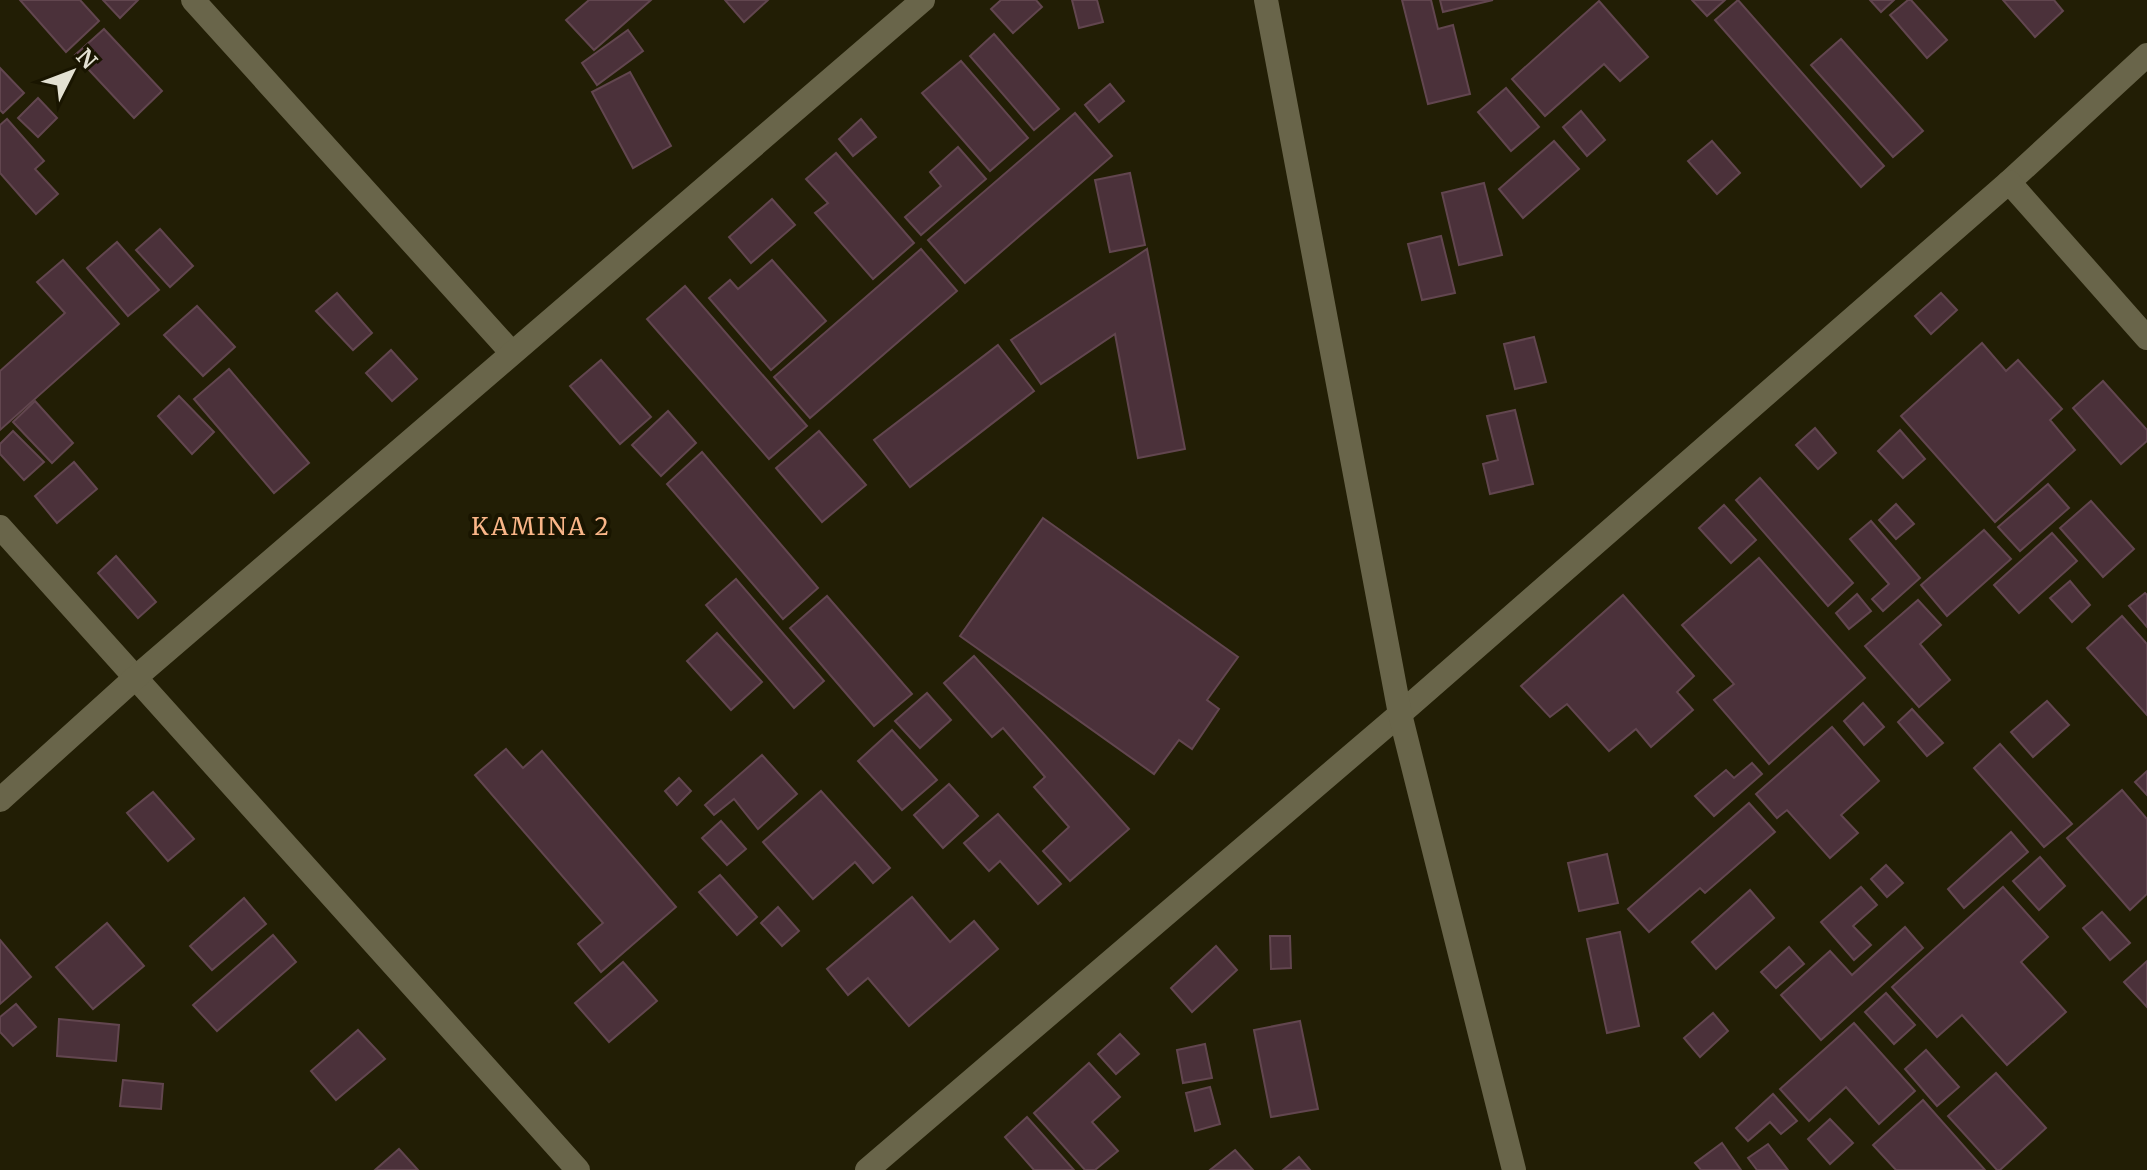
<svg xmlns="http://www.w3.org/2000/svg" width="2147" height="1170" viewBox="0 0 2147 1170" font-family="Merriweather,serif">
<rect width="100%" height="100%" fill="#221e05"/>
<g fill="#4b313a" stroke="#62464f" stroke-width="2">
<polygon points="20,0 80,0 99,21 66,52"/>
<polygon points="103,0 138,0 120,18"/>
<polygon points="589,0 651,0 594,50 566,20"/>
<polygon points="725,0 768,0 744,22"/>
<polygon points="1001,0 1036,0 1042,7 1013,33 991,9"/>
<polygon points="1072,0 1097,0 1103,22 1079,28"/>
<polygon points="1402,0 1431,0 1438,29 1453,25 1470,94 1428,104"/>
<polygon points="1440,0 1493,0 1443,12"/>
<polygon points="1692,0 1725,0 1707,16"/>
<polygon points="1738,0 1884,166 1861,187 1715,20"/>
<polygon points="1870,0 1894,0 1881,12"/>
<polygon points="1908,0 1911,0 1947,40 1927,58 1890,15"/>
<polygon points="2003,0 2054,0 2063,11 2035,37"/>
<polygon points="1599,1 1648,57 1620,81 1604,64 1545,116 1512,79"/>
<polygon points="104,29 162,91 134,118 75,55"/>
<polygon points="628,30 643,51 597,85 582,63"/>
<polygon points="994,34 1059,109 1034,130 970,56"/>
<polygon points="1841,39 1923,131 1893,157 1811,65"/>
<polygon points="961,61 1028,138 990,171 922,93"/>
<polygon points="0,68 24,93 3,113 0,110"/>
<polygon points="630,72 671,146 633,168 592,92"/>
<polygon points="1110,84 1124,101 1099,122 1085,105"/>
<polygon points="1506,88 1539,127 1511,151 1478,112"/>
<polygon points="38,98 57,118 38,137 18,118"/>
<polygon points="1581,111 1605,140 1587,156 1563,127"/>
<polygon points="1075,113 1112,156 965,283 928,240"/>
<polygon points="7,119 44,161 35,169 58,194 36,214 0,173 0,125"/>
<polygon points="861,119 876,137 853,156 839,139"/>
<polygon points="1554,141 1579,169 1523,218 1499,189"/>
<polygon points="1712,141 1740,173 1717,194 1688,161"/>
<polygon points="958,147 986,179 921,235 905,217 941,186 930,172"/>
<polygon points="836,153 914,243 873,279 815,213 828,203 806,179"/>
<polygon points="1130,173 1145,245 1110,252 1095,180"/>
<polygon points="1484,183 1502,255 1459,265 1442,193"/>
<polygon points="772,199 795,225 751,263 729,237"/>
<polygon points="160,229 193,266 170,287 136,250"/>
<polygon points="1441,236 1455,293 1422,300 1408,244"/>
<polygon points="117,242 159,290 128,316 87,268"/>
<polygon points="921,249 957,291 810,418 774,377"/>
<polygon points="1147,249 1185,449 1138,458 1115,334 1041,384 1011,340"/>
<polygon points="63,260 119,324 0,430 0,371 65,313 37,282"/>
<polygon points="772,260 826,321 771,370 709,298 730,280 738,289"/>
<polygon points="685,286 807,426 769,459 647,319"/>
<polygon points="337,293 372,333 353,350 316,311"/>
<polygon points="1941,293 1957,310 1931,334 1915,316"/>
<polygon points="197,306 235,347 203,376 164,335"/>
<polygon points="1534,337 1546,382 1515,389 1504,344"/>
<polygon points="1982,343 2006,371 2018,360 2062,409 2050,420 2075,450 1995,522 1901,416"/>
<polygon points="998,345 1034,391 910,487 874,440"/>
<polygon points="391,350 417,379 392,401 366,373"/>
<polygon points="601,360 651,417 620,444 570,386"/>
<polygon points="229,369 309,463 274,493 194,399"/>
<polygon points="2103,381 2147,430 2147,441 2121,464 2073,408"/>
<polygon points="179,396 214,432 192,454 158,416"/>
<polygon points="35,401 73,443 52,463 13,422"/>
<polygon points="1515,410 1533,484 1490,494 1483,464 1498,460 1487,416"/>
<polygon points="668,411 696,443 661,476 632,445"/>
<polygon points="1815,428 1836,453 1818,469 1796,445"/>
<polygon points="1900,430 1925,459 1903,478 1878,451"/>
<polygon points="13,431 44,462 24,480 0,454 0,444"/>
<polygon points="819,431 866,485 822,522 776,468"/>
<polygon points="702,452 818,588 783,619 667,484"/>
<polygon points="74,462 97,489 57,523 35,496"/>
<polygon points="1760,478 1853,583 1828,606 1736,500"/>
<polygon points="2048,484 2069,508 2020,551 1998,527"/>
<polygon points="2091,501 2134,549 2103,577 2060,528"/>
<polygon points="1896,504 1914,524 1896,539 1879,520"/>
<polygon points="1724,505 1756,540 1731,563 1699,528"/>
<polygon points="1043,518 1238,657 1207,700 1219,709 1192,749 1179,740 1154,774 960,636"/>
<polygon points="1871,521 1920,578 1883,611 1872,599 1889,584 1850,539"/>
<polygon points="1984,530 2011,559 1947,616 1921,585"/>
<polygon points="2052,533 2077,561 2019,613 1994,585"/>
<polygon points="116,556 156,602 138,618 98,573"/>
<polygon points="1759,558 1865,678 1769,764 1714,700 1734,684 1682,625"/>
<polygon points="736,579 824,681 794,708 706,605"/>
<polygon points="2070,581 2090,605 2072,622 2050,598"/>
<polygon points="2145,593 2147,595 2147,627 2129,606"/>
<polygon points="1857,594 1871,611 1849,629 1836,613"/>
<polygon points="1623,595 1694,676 1677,692 1693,710 1651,747 1636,729 1609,751 1567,704 1550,717 1521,686"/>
<polygon points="827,596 912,694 874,726 790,628"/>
<polygon points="1918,600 1941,625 1920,644 1950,680 1919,707 1865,646"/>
<polygon points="2122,616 2147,644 2147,715 2087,648"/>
<polygon points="717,633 762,682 731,710 687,661"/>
<polygon points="974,656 1129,829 1070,881 1043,851 1069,827 1034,787 1045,777 1003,728 992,737 944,683"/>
<polygon points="927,693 951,720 920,748 895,721"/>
<polygon points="2047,701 2069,725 2033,757 2011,732"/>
<polygon points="1863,703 1884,727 1864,745 1844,721"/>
<polygon points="1912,709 1943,743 1927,756 1898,722"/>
<polygon points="1832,727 1879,781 1841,815 1858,833 1830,858 1787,810 1777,818 1756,794"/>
<polygon points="892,730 937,780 902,810 858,761"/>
<polygon points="2000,744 2072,824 2044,847 1974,768"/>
<polygon points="506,749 523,768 542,751 676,907 601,972 578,944 603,923 475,775"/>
<polygon points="762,755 797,794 758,829 734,799 714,815 705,805"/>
<polygon points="1752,763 1762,774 1714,816 1695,796 1726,770 1734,778"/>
<polygon points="2147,771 2147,795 2135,782"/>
<polygon points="679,778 691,791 677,805 665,791"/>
<polygon points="949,784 978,816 943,848 914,815"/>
<polygon points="2122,790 2147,819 2147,894 2130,910 2067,838"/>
<polygon points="821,791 890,868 873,883 855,862 813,899 763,842"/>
<polygon points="153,792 194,839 168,861 127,813"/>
<polygon points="1749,803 1775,832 1705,893 1700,888 1649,932 1628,909"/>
<polygon points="998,814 1061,884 1038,904 1000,861 989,871 964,843"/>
<polygon points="721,821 746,849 727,865 702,838"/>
<polygon points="2011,832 2028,852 1964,908 1948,889"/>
<polygon points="1607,854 1618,903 1579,911 1568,863"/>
<polygon points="2040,857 2065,886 2039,910 2013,881"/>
<polygon points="1886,865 1903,883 1887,897 1871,879"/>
<polygon points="720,875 757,917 737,935 699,892"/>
<polygon points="1861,887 1877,905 1853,926 1871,945 1854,960 1821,922"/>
<polygon points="2003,887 2048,937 2021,962 2066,1012 2007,1065 1962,1015 1937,1037 1892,987"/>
<polygon points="1750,890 1774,918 1716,969 1692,942"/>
<polygon points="912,897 950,942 974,921 998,949 909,1026 868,978 848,995 827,969"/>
<polygon points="244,898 266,924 212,970 190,946"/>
<polygon points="778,907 799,931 782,946 761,923"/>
<polygon points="2102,912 2130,943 2110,960 2083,928"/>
<polygon points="107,923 144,966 93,1009 56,967"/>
<polygon points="1905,927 1923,948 1821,1040 1781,995 1830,951 1852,975"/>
<polygon points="1620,932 1639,1026 1607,1033 1587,939"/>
<polygon points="273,935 296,962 217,1031 193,1005"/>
<polygon points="1270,936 1290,936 1291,968 1271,969"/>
<polygon points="0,940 31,977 0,1004"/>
<polygon points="1216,946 1237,970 1192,1012 1171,988"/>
<polygon points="1789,947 1804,964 1776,988 1761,972"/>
<polygon points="2147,961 2147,1007 2124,982"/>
<polygon points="623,962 657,1001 609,1042 575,1003"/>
<polygon points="1886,993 1915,1025 1894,1044 1865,1012"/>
<polygon points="16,1004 36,1027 13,1046 0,1032 0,1017"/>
<polygon points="1713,1013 1728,1031 1700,1057 1684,1038"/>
<polygon points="59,1019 119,1025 116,1061 57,1056"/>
<polygon points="1300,1021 1318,1109 1271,1117 1254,1030"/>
<polygon points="1854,1023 1915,1091 1879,1124 1846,1087 1809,1121 1780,1089"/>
<polygon points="358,1030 385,1059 336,1100 311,1071"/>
<polygon points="1120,1034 1139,1054 1116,1074 1098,1054"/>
<polygon points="1205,1044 1212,1078 1183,1083 1177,1050"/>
<polygon points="1926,1050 1959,1087 1937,1106 1905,1069"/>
<polygon points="1089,1063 1120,1097 1092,1122 1118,1151 1095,1170 1085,1170 1034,1113"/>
<polygon points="1996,1073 2046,1128 2000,1170 1997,1170 1948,1116"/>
<polygon points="123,1080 163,1084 161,1109 120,1106"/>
<polygon points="1210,1087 1220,1124 1195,1131 1186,1093"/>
<polygon points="1773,1094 1797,1121 1781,1134 1770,1122 1748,1141 1736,1128"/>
<polygon points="1923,1100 1985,1170 1896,1170 1873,1145"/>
<polygon points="1027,1117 1074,1170 1034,1170 1005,1137"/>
<polygon points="1830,1119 1853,1143 1830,1164 1808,1139"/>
<polygon points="1722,1143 1741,1170 1701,1170 1695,1163"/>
<polygon points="1768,1144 1788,1170 1757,1170 1748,1158"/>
<polygon points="399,1149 418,1170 375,1170"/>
<polygon points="1235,1150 1253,1170 1210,1170"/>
<polygon points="1299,1157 1310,1170 1283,1170"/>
</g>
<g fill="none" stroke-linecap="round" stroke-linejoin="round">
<g stroke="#69654a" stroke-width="24">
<polyline points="193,0 512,353"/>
<polyline points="2009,182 2147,55"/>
<polyline points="0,527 578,1170"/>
<polyline points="0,800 135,678 923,0"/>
<polyline points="867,1170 1400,714 2009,182 2147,338"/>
</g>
<polyline stroke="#69654a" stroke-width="24" points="1266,0 1400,714 1514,1170"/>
</g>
<g text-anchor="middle" stroke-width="8" stroke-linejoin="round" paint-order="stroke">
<g font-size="24" letter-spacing="2" fill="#fab688" stroke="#191500">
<text x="541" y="535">KAMINA 2</text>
</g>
</g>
<g transform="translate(72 72) rotate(48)" stroke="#191500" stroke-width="6" paint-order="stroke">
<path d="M0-6L14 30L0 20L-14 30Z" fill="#e3e1d2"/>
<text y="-12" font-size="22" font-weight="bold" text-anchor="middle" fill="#e3e1d2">N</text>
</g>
</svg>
